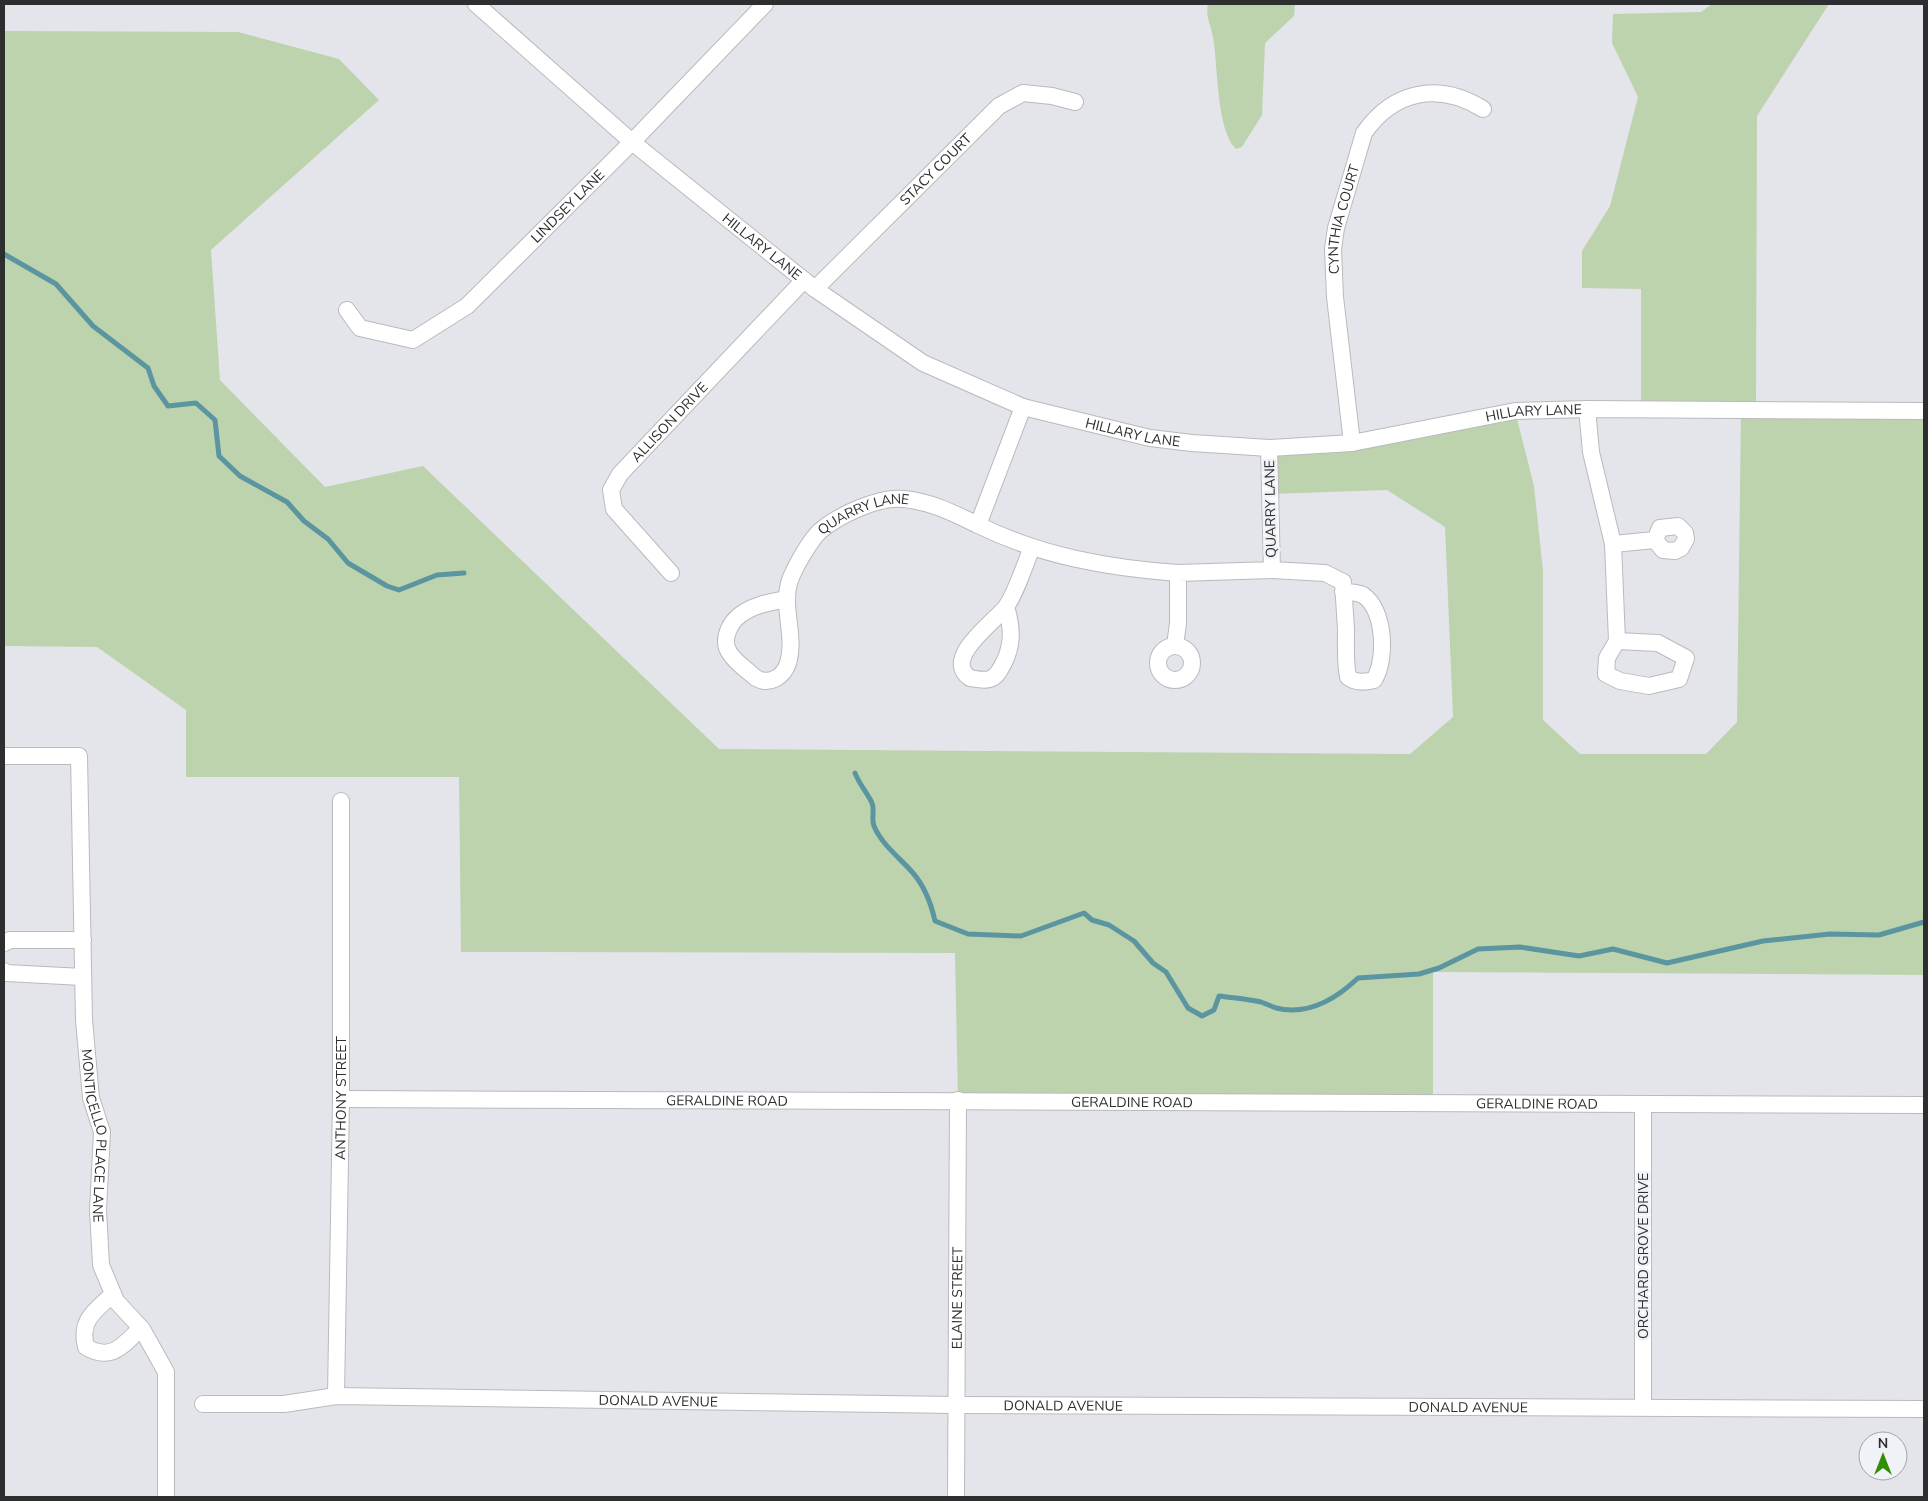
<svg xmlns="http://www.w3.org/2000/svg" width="1928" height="1501" viewBox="0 0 1928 1501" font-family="'Nunito Sans',sans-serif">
<rect width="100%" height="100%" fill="#e4e5ea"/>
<g fill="#bdd3ae">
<path d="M1208 4H1295L1294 16 1265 43 1262 115 1242 147 1236 149C1216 130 1218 65 1213 37 1211 25 1205 16 1208 4Z"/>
<polygon points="1712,4 1829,4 1757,116 1756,410 1924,411 1924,975 1433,972 1433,1103 958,1100 955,953 461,952 459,777 186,777 186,710 97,647 4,646 4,31 238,32 339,59 379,100 211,250 220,380 325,487 423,466 719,749 1410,754 1453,717 1445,527 1387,490 1270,494 1269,448 1515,411 1534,486 1543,571 1543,720 1580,754 1706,754 1737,722 1741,410 1641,410 1641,289 1582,288 1582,251 1610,206 1638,97 1612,43 1613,14 1701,12"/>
</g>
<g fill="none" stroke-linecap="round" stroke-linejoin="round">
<g stroke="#5b95a0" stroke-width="5">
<polyline points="4,254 56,284 93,326 148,368 154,386 168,406 196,403 215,420 219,456 240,476 287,502 304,521 328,539 348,563 387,586 399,590 437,575 464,573"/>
<path d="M855 773C859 784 868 794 872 803 875 810 871 819 874 826 882 845 900 858 913 873 925 887 931 903 935 921L968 934 1021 936 1084 913 1092 920 1109 925 1134 941 1153 963 1166 972 1188 1008 1202 1016 1214 1010 1219 996C1233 998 1248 999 1261 1002 1266 1004 1271 1006 1276 1008 1308 1016 1336 999 1358 978L1419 974 1439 968 1478 949 1520 947 1579 956 1613 949 1667 963 1763 941 1830 934 1879 935 1924 922"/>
</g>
<g stroke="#b9babe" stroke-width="18">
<g id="minor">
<path id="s1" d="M476 4 632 142 815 289 923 363 1023 407 1150 438 1192 443 1269 448 1352 443 1515 411 1587 409 1924 411"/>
<path id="s2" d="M815 289 999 106 1023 93 1052 96 1075 102"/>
<path id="s3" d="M347 310 360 328 413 340 467 306 632 142 765 4"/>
<polyline points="1587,409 1591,452 1613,544 1617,641 1607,658 1606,674 1620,681 1649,686 1679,679 1686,658 1658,643 1617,641"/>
<path id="s4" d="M1352 443 1335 297 1333 249 1336 228 1364 133C1394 90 1439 82 1483 109"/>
<path d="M978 525C1041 556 1108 568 1178 573"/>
<polyline points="1613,544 1655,540 1663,550 1675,551 1681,548 1686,539 1685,533 1678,526 1660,528 1655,540"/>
<path d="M1272 570 1325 573 1343 582C1344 598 1345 614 1346 630 1346 646 1345 662 1348 677 1355 683 1366 682 1374 680 1387 659 1385 610 1363 595 1357 592 1350 592 1343 592"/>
<path id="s5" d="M671 573 614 509 611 490 620 474 804 280"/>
<path id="s6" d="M786 599C771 602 753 605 740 615 731 622 723 636 727 648 730 656 738 663 744 668 748 671 752 675 756 678 770 686 784 676 788 663 796 637 782 609 789 583 793 570 810 540 820 531 839 515 879 496 904 499 932 502 953 513 978 525L1023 407"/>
<path d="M1006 607C1013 629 1013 648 1001 668 998 673 996 677 990 679 984 681 976 679 970 678 942 659 993 623 1005 608 1014 598 1026 562 1032 547"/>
<polyline points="1175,646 1178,623 1178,573 1272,570 1269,448"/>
<circle cx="1175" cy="663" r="17"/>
<path id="s7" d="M4 756H79L84 1020 91 1098 102 1132 98 1210 101 1265 116 1301 142 1329 166 1372V1497"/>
<polyline points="4,943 10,940 83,940"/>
<polyline points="4,971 6,973 83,977"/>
<path id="s8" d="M341 1099 1924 1105"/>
<path d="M113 1294C95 1311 79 1320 86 1347 112 1362 123 1345 141 1328"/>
<path id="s9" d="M336 1396 341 1099V801"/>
<path id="s10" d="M203 1404H284L336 1396 956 1405 1924 1409"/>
<polyline points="1643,1407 1643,1104"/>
<path id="s11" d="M956 1497 958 1100"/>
</g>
</g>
<use href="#minor" stroke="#fff" stroke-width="16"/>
</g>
<g text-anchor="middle" stroke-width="5" stroke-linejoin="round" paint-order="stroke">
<g font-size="14" fill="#2d2e2f" stroke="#f1f2f7">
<text dy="5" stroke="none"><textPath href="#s2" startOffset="170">STACY COURT</textPath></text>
<text dy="5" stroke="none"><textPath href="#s3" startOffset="282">LINDSEY LANE</textPath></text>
<text dy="5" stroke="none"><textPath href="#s4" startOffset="226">CYNTHIA COURT</textPath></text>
<text dy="5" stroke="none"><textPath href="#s1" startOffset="375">HILLARY LANE</textPath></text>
<text dy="5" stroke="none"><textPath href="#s1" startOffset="1201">HILLARY LANE</textPath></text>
<text dy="5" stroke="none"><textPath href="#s5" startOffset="195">ALLISON DRIVE</textPath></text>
<text dy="5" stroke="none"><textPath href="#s1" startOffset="796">HILLARY LANE</textPath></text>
<text transform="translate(1270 509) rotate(-91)" y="5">QUARRY LANE</text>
<text dy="5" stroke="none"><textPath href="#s6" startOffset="359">QUARRY LANE</textPath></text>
<text dy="5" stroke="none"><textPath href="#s9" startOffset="298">ANTHONY STREET</textPath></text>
<text dy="5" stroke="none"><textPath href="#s8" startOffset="386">GERALDINE ROAD</textPath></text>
<text dy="5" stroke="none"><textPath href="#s8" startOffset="791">GERALDINE ROAD</textPath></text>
<text dy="5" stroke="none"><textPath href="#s8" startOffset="1196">GERALDINE ROAD</textPath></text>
<text dy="5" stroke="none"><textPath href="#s7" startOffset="456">MONTICELLO PLACE LANE</textPath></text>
<text transform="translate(1643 1256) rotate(-90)" y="5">ORCHARD GROVE DRIVE</text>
<text dy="5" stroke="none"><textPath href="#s11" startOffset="199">ELAINE STREET</textPath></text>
<text dy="5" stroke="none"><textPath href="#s10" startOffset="456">DONALD AVENUE</textPath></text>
<text dy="5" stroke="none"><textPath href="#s10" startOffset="861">DONALD AVENUE</textPath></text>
<text dy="5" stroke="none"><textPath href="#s10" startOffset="1266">DONALD AVENUE</textPath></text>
</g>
</g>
<rect width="1928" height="1501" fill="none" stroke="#2d2e2f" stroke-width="10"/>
<g transform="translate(1883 1456)"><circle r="24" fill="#f1f2f7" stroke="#a3a4a7"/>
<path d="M0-4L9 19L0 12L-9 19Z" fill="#328f00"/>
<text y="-8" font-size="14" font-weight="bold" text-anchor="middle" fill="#2d2e2f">N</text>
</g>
</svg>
